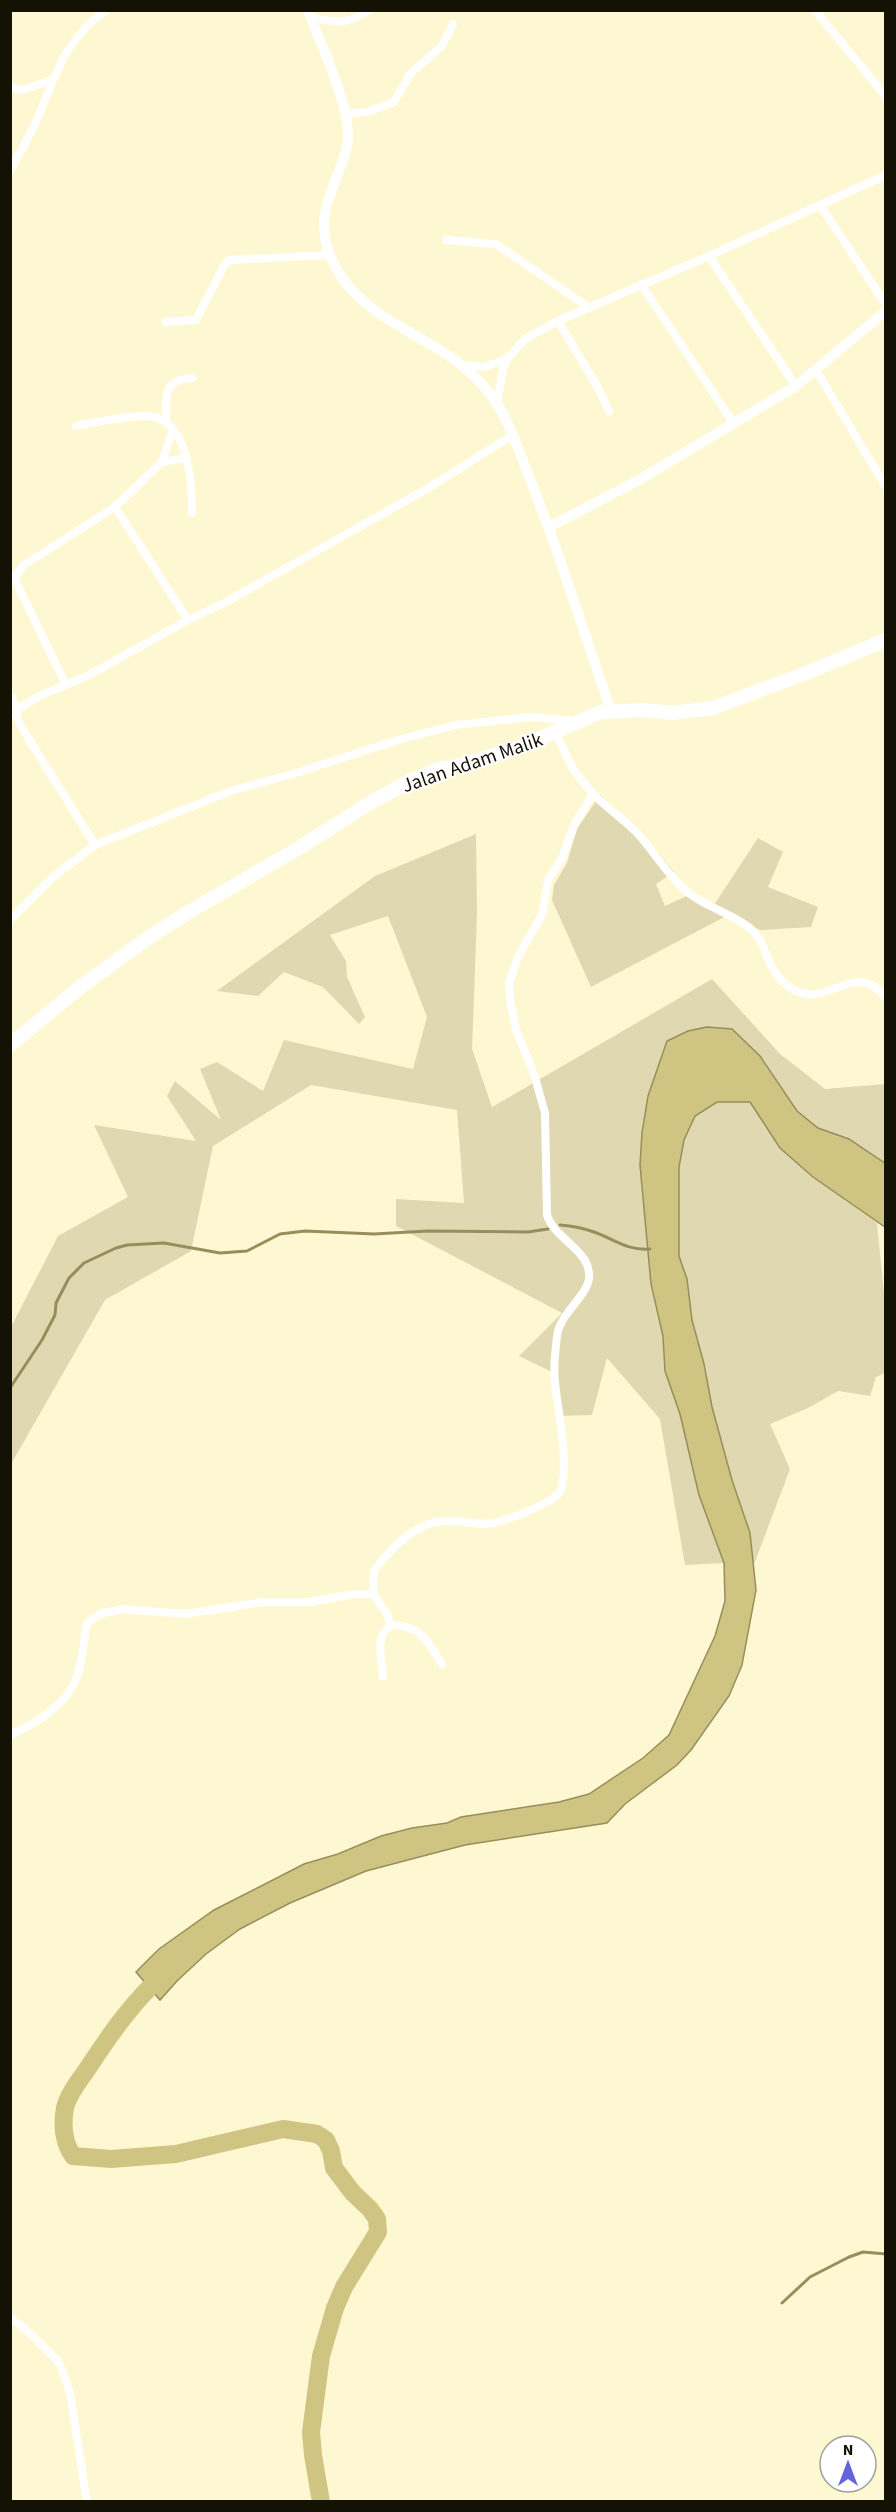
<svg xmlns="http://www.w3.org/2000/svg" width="896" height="2512" viewBox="0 0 896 2512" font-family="'Source Sans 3',sans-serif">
<rect width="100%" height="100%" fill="#fef8d2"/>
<g fill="#dfd8b0">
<polygon points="600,795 653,846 674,872 656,884 665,906 691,894 714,905 758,838 783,852 768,887 818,907 811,927 760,930 730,914 591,987 552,900 554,885 567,863 577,829"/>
<polygon points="476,834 477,914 472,1049 492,1107 712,979 780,1054 825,1089 885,1084 885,1164 849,1139 818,1128 797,1111 779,1087 668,1041 648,1096 640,1166 651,1284 663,1336 665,1371 680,1414 699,1495 724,1563 685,1565 660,1419 607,1358 592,1415 557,1416 554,1373 519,1356 562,1313 396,1226 396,1199 464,1203 457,1110 311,1085 213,1146 191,1251 105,1300 11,1464 11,1327 58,1236 128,1197 94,1125 196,1141 167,1096 175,1081 221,1120 200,1069 217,1062 263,1091 284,1040 413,1069 427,1017 388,916 330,935 346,961 347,977 365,1017 359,1024 323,987 284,972 258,996 217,991 375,876"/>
<polygon points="717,1102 750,1102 780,1148 813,1177 877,1223 885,1304 885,1373 876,1377 870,1396 838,1391 808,1408 770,1424 790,1469 753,1567 750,1533 732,1480 712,1407 704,1364 692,1320 687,1279 679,1256 679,1167 684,1140 695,1116"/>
</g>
<polygon fill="#d0c482" stroke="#988e5c" stroke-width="1.5" points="707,1027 732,1029 760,1056 797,1111 818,1128 849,1139 886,1164 885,1227 813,1177 780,1148 750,1102 717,1102 695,1116 684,1140 679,1167 679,1256 687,1279 692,1320 704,1364 712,1407 732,1480 750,1533 756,1590 742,1665 729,1696 691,1750 677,1765 625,1804 607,1823 465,1845 366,1871 290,1903 240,1929 206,1954 177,1981 160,2000 136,1972 159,1949 214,1910 304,1864 338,1854 381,1836 412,1828 447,1823 461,1817 559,1802 589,1794 643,1758 669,1735 715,1636 725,1601 724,1563 699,1495 680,1414 665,1371 663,1336 651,1284 640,1165 642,1133 648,1096 667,1041 688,1031"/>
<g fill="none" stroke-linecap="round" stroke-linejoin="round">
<g stroke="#988e5c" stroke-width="3">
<path d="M560 1225C572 1226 583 1228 594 1232 614 1239 628 1251 650 1249"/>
<polyline points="10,1388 42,1340 55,1315 56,1303 69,1278 84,1263 116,1248 127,1245 164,1243 220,1253 247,1251 280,1234 305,1231 374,1234 428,1231 528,1232 548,1229"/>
<polyline points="782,2303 810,2277 849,2257 863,2252 886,2254"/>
</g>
<path stroke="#d0c482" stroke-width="18" d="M166 1972C134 2000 111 2033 88 2068 80 2080 68 2094 65 2108 62 2125 63 2142 73 2156L111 2159 176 2154 283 2129 317 2134 326 2140 331 2151 334 2168 353 2193 370 2209 377 2219 378 2232 344 2287 335 2308 321 2356 311 2432 313 2455 321 2502"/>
<g stroke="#fff" stroke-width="8">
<polyline points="815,10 886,97"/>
<path d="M311 17C339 23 344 26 369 10"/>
<polyline points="10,87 22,90 52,80"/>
<polyline points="346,114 368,112 394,102 411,73 442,46 453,24"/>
<path d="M10 171C18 156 27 141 34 126 55 80 62 40 107 10"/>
<polyline points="820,205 886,305"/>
<polyline points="446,240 496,244 588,307"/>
<polyline points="709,256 796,386"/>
<polyline points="641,284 734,424"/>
<polyline points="558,321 597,386 609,411"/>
<polyline points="165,322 196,320 225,264 229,260 330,255"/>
<polyline points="462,365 484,367 507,359"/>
<polyline points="816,370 886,487"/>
<polyline points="497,404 503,369 507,359 525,339 558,321 709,256 886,175"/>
<path d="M166 423C167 397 161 380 192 378"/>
<path d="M76 426C96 423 143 411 160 419 190 433 192 486 192 513"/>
<polyline points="162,462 187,458"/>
<polyline points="115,507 188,620"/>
<polyline points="66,685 15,580 16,575 24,565 115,507 162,462 173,429"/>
<polyline points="10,696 18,709"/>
<path d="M593 794C607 808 623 819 637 833 654 851 666 873 684 889 703 907 731 912 751 929 768 943 765 972 791 988 829 1012 852 957 886 997"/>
<polyline points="95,845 22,728 16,716 18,709 41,695 89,675 188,620 226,602 425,490 513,435"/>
<polyline points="10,920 52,878 95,845 231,791 296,773 398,740 456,725 530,717 577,721"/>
<path d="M373 1594 387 1614 391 1625C374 1636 382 1659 383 1677"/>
<path d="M391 1625C420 1625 428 1641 442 1664"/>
<path d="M10 1735C31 1726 57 1710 70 1691 82 1673 83 1644 87 1623L100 1614 123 1609 186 1614 262 1602H309L355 1594H373L374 1571C388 1552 406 1532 429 1524 447 1517 466 1523 484 1524 501 1524 549 1505 560 1492 570 1465 558 1412 555 1383 553 1367 555 1352 557 1337 559 1312 592 1294 589 1273 587 1249 554 1238 547 1215L545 1113 534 1074 516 1030 510 1000 509 983 518 957 542 915 548 880 562 858 575 823 593 794 573 769 555 732"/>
<polyline points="10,2317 32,2335 58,2361 61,2367 70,2393 87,2502"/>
</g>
<g stroke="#fff" stroke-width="10">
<path d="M308 10C320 43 351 107 348 140 342 182 310 209 331 258 361 327 441 333 487 390 509 417 519 452 532 484 561 558 585 635 611 711"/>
<polyline points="549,527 639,480 796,386 886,311"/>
</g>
<polyline stroke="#fff" stroke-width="14" points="10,1045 79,988 148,938 187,913 299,848 370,803 410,781 439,769 465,764 520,747 601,712 645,710 671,713 713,708 809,672 886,640"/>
</g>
<g text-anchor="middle" stroke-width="4.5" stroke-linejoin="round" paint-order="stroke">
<g font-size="20" fill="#141105" stroke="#fff">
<text transform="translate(472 762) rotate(-19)" y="7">Jalan Adam Malik</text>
</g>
</g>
<rect width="896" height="2512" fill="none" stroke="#141105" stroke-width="24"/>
<g transform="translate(848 2464)"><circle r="28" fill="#ffffff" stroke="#a1a09b" stroke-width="1.5"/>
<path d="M0-4.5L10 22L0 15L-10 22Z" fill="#6463dc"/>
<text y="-9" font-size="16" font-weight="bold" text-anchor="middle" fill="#141105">N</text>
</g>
</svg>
